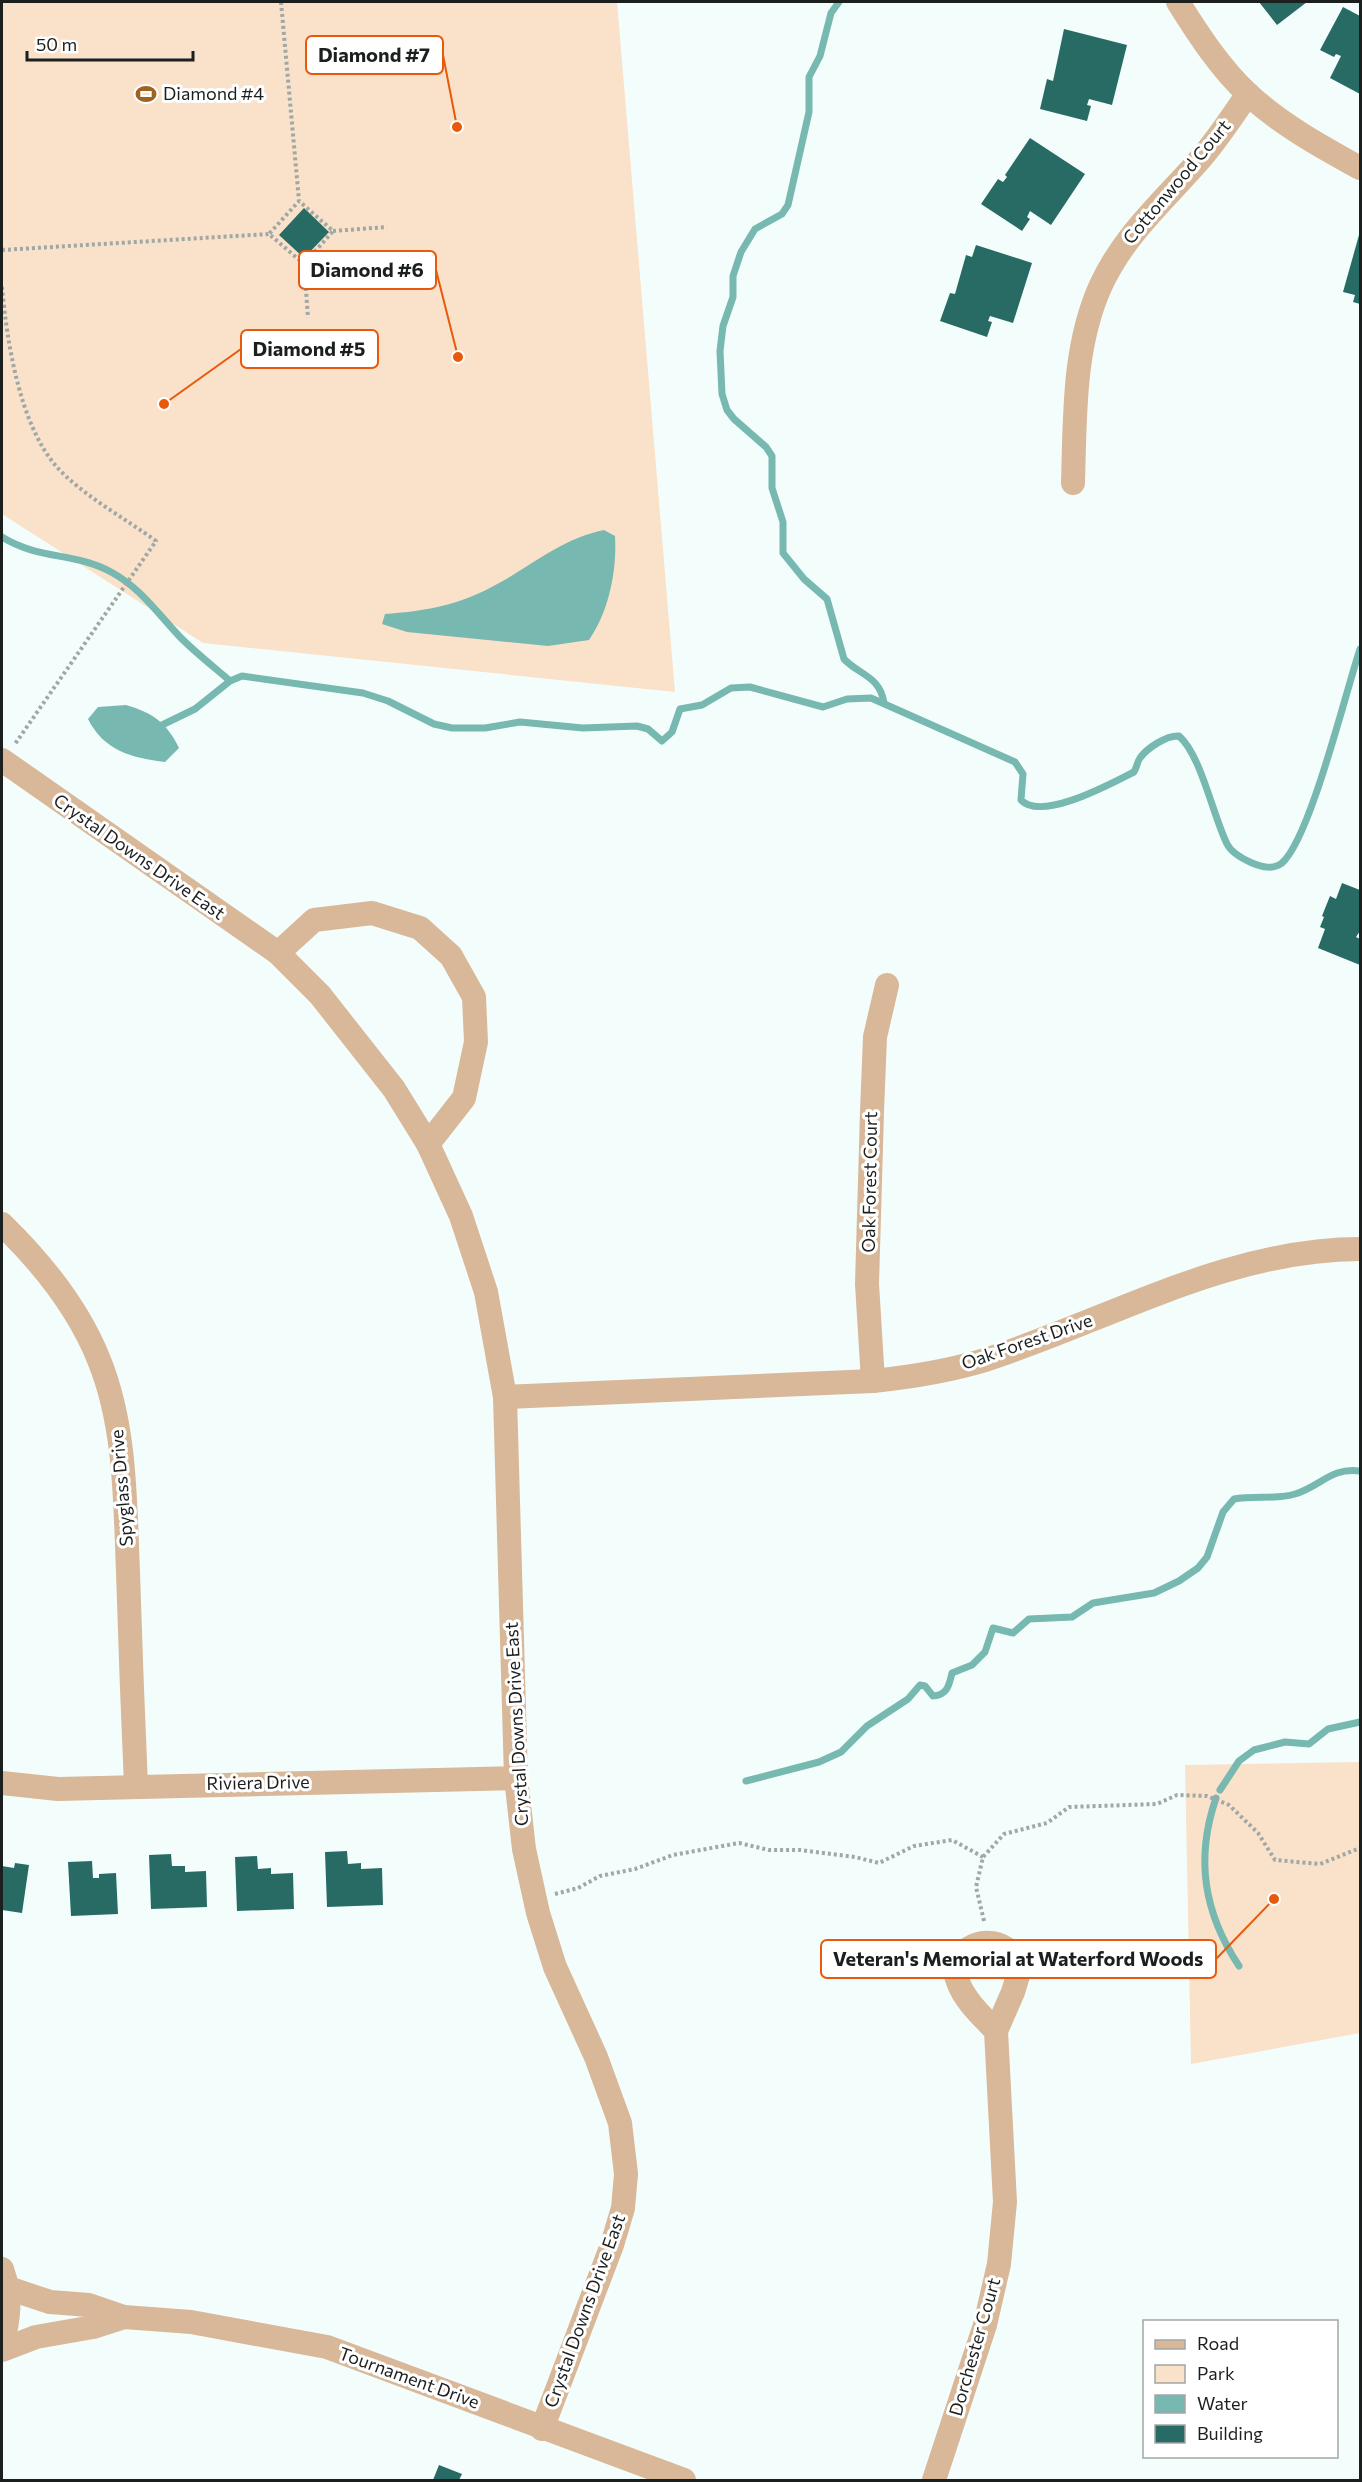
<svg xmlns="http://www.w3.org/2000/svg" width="1362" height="2482" viewBox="0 0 1362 2482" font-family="Commissioner,sans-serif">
<rect width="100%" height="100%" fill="#f3fefc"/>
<g fill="#fae1ca">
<polygon points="2,2 617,2 675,692 203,643 2,514"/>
<polygon points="1360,1762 1360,2033 1191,2064 1185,1765"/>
</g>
<g fill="#77b8b1">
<path d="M604 530 615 536C617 571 609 611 589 640L548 646 407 632 382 624 385 614C423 611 451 607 486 590 527 570 559 539 604 530Z"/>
<path d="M126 705C153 713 166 722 179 748L165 762C132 758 104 751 88 719L98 707Z"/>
</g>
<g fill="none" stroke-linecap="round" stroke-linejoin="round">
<g stroke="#77b8b1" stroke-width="7">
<path d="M839 2 831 13 820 56 809 77V112L788 205 782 214 755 229 741 252 733 276V297L723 326 720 351 722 394 727 410 734 419 766 447 772 456V488L783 522V553L804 579 827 599 844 659C859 675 880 676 884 703"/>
<path d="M2 537C39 560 74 552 111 572 141 588 158 614 181 638 196 653 214 667 230 681"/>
<path d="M162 725 195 709 230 681 242 676 363 693 388 701 434 724 452 728H485L520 722 583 728 637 726 648 729 662 741 672 732 680 709 702 705 731 688 750 687 823 707 847 699 871 698 1015 762 1023 774 1021 800C1042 822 1112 783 1134 772 1137 767 1137 762 1140 758 1147 748 1167 735 1179 736 1201 755 1213 816 1227 844 1231 852 1243 859 1252 863 1262 867 1273 870 1282 863 1310 839 1346 691 1360 649"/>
<path d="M746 1781 819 1762 841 1752 867 1726 908 1699 920 1685 925 1686 933 1696C947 1695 949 1686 952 1673L972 1665 985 1652 993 1628 1013 1633 1029 1619 1072 1617 1093 1603 1154 1593 1179 1581 1198 1568 1207 1557 1223 1512 1234 1499C1254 1495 1276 1500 1295 1494 1321 1486 1331 1467 1360 1471"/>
<polyline points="1220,1790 1239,1761 1254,1750 1285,1742 1309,1744 1328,1729 1360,1722"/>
<path d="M1216 1798C1195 1859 1204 1913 1239 1966"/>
</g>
</g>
<g fill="#286b65">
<polygon points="1259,2 1307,2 1277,25"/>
<polygon points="1343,7 1360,16 1360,94 1330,78 1341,56 1336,54 1334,57 1320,50"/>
<polygon points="1064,29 1127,45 1112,105 1089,99 1087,105 1091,106 1087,121 1040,109 1047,79 1053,81"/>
<polygon points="1030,138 1085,174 1051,225 1030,211 1027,217 1030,219 1022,231 981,204 998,179 1003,182 1007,177 1005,175"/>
<polygon points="304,208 329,232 304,258 279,235"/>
<polygon points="1359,235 1360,236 1360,304 1353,302 1355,295 1343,292"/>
<polygon points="976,245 1032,263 1013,323 990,316 988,321 992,322 987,337 940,321 950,293 955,294 966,255 972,257"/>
<polygon points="1342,883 1360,890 1360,931 1356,937 1360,939 1360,965 1318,948 1325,929 1320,927 1324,917 1322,916 1330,896 1336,899"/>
<polygon points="347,1851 348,1864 361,1863 361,1869 382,1868 383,1905 327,1907 325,1852"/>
<polygon points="171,1854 172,1866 185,1866 185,1872 206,1871 207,1907 151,1909 149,1855"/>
<polygon points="257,1856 258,1869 271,1868 271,1874 293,1873 294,1909 237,1911 235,1857"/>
<polygon points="92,1861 93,1878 99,1878 99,1874 116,1873 118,1914 71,1916 68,1862"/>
<polygon points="15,1863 29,1865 22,1913 2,1910 2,1866 14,1868"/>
<polygon points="439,2465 462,2474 459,2480 433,2480"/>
</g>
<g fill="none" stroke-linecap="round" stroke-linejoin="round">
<g stroke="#a0a8a6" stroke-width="4" stroke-dasharray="3 3" stroke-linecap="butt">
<polyline points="281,2 299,201 333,231 304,264 269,234 299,201"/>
<polyline points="333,231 387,227"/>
<polyline points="2,250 269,234"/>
<polyline points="304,264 308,318"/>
<path d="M2 287C7 341 19 423 56 466 79 493 126 519 156 541L15 744"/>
<polyline points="555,1894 578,1888 600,1876 635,1869 673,1855 739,1843 769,1850 800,1850 855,1857 879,1863 914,1846 952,1840 983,1857"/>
<polyline points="984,1921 976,1887 983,1857 1004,1834 1047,1823 1069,1807 1157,1804 1177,1795 1207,1796 1229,1805 1258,1833 1275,1860 1320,1864 1360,1848"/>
</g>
<g stroke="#d8b898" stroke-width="24">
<path d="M1178 2C1198 34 1220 68 1248 94 1280 124 1322 147 1360 168"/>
<path d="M1073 483C1075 418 1073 346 1101 285 1125 233 1166 199 1202 157 1219 137 1233 115 1248 94"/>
<polyline points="2,760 278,953 320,995 394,1089 428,1144 461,1216 486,1292 505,1397 516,1778 524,1849 538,1913 555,1967 596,2057 620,2123 626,2174 623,2208 612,2245 542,2429"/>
<polyline points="278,953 314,920 372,913 420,928 451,956 474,997 476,1042 464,1098 428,1144"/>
<path d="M2 1224C42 1263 78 1307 99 1360 126 1426 125 1502 128 1572 130 1643 133 1715 136 1786"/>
<polyline points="873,1381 867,1284 872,1112 875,1037 887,985"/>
<path d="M505 1397 873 1381C911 1377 949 1371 985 1360 1108 1320 1228 1249 1360 1249"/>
<polyline points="2,1783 58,1789 516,1778"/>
<path d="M2 2269C12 2297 9 2318 2 2347"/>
<polyline points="8,2288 50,2302 89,2305 124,2317 191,2322 327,2347 684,2480"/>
<polyline points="2,2350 36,2337 93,2327 124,2317"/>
<path d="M934 2480 985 2325 999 2264 1005 2202 996 2031 1013 1992 1020 1969C1017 1963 1013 1953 1007 1949 981 1931 946 1955 958 1982 965 2001 982 2016 996 2031"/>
</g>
</g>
<defs>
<g id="stadium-bare" transform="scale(1.62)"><path d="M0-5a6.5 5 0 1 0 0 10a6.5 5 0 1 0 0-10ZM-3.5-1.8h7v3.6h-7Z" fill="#9c6420" stroke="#fff" stroke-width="2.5" paint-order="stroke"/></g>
</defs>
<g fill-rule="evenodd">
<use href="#stadium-bare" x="146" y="94"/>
</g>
<g text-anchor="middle" stroke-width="6" stroke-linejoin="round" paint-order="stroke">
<g font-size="18" fill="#1b1f1e" stroke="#fff" text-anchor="start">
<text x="163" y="100">Diamond #4</text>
</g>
<g font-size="18" fill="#1b1f1e" stroke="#fff">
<text transform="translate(1177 182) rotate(-50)" y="6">Cottonwood Court</text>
<text transform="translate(139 857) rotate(35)" y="6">Crystal Downs Drive East</text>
<text transform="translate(870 1182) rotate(-89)" y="6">Oak Forest Court</text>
<text transform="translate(1027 1342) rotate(-19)" y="6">Oak Forest Drive</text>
<text transform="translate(122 1488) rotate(-95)" y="6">Spyglass Drive</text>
<text transform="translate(517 1724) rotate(-93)" y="6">Crystal Downs Drive East</text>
<text transform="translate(258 1783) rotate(-1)" y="6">Riviera Drive</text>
<text transform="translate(585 2311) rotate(-70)" y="6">Crystal Downs Drive East</text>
<text transform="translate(975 2347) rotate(-74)" y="6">Dorchester Court</text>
<text transform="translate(409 2378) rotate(20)" y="6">Tournament Drive</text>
</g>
</g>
<path fill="none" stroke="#e8590c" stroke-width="2" d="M457 127L443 55M458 357L436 270M164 404L241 349M1274 1899L1216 1959"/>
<g fill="#e8590c" stroke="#fff" stroke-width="2">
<circle cx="457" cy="127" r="6"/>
<circle cx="458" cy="357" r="6"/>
<circle cx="164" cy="404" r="6"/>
<circle cx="1274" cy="1899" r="6"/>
</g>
<g fill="#fff" stroke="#e8590c" stroke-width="2">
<rect x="306" y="36" width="137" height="38" rx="6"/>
<rect x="299" y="251" width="137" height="38" rx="6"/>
<rect x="241" y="330" width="137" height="38" rx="6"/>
<rect x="821" y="1940" width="395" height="38" rx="6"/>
</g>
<g font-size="20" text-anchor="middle" font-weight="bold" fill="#1b1f1e">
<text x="374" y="62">Diamond #7</text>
<text x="367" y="277">Diamond #6</text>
<text x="309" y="356">Diamond #5</text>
<text x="1018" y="1966">Veteran's Memorial at Waterford Woods</text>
</g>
<rect width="1362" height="2482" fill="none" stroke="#1b1f1e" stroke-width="6"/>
<rect x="1143" y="2320" width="195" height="138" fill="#ffffff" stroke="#a4a5a5" stroke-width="1.5"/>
<rect x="1155" y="2340" width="30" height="9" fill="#d8b898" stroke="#a4a5a5" stroke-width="1.5"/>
<text x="1197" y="2350" font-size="18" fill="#1b1f1e">Road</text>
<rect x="1155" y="2365" width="30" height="18" fill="#fae1ca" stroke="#a4a5a5" stroke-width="1.5"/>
<text x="1197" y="2380" font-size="18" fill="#1b1f1e">Park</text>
<rect x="1155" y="2395" width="30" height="18" fill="#77b8b1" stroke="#a4a5a5" stroke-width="1.5"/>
<text x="1197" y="2410" font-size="18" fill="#1b1f1e">Water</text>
<rect x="1155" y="2425" width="30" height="18" fill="#286b65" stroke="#a4a5a5" stroke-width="1.5"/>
<text x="1197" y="2440" font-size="18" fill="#1b1f1e">Building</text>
<path d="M27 51v9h166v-9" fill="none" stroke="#1b1f1e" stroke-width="3"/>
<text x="36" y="51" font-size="18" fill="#1b1f1e" stroke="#ffffff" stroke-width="4.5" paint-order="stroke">50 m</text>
</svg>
